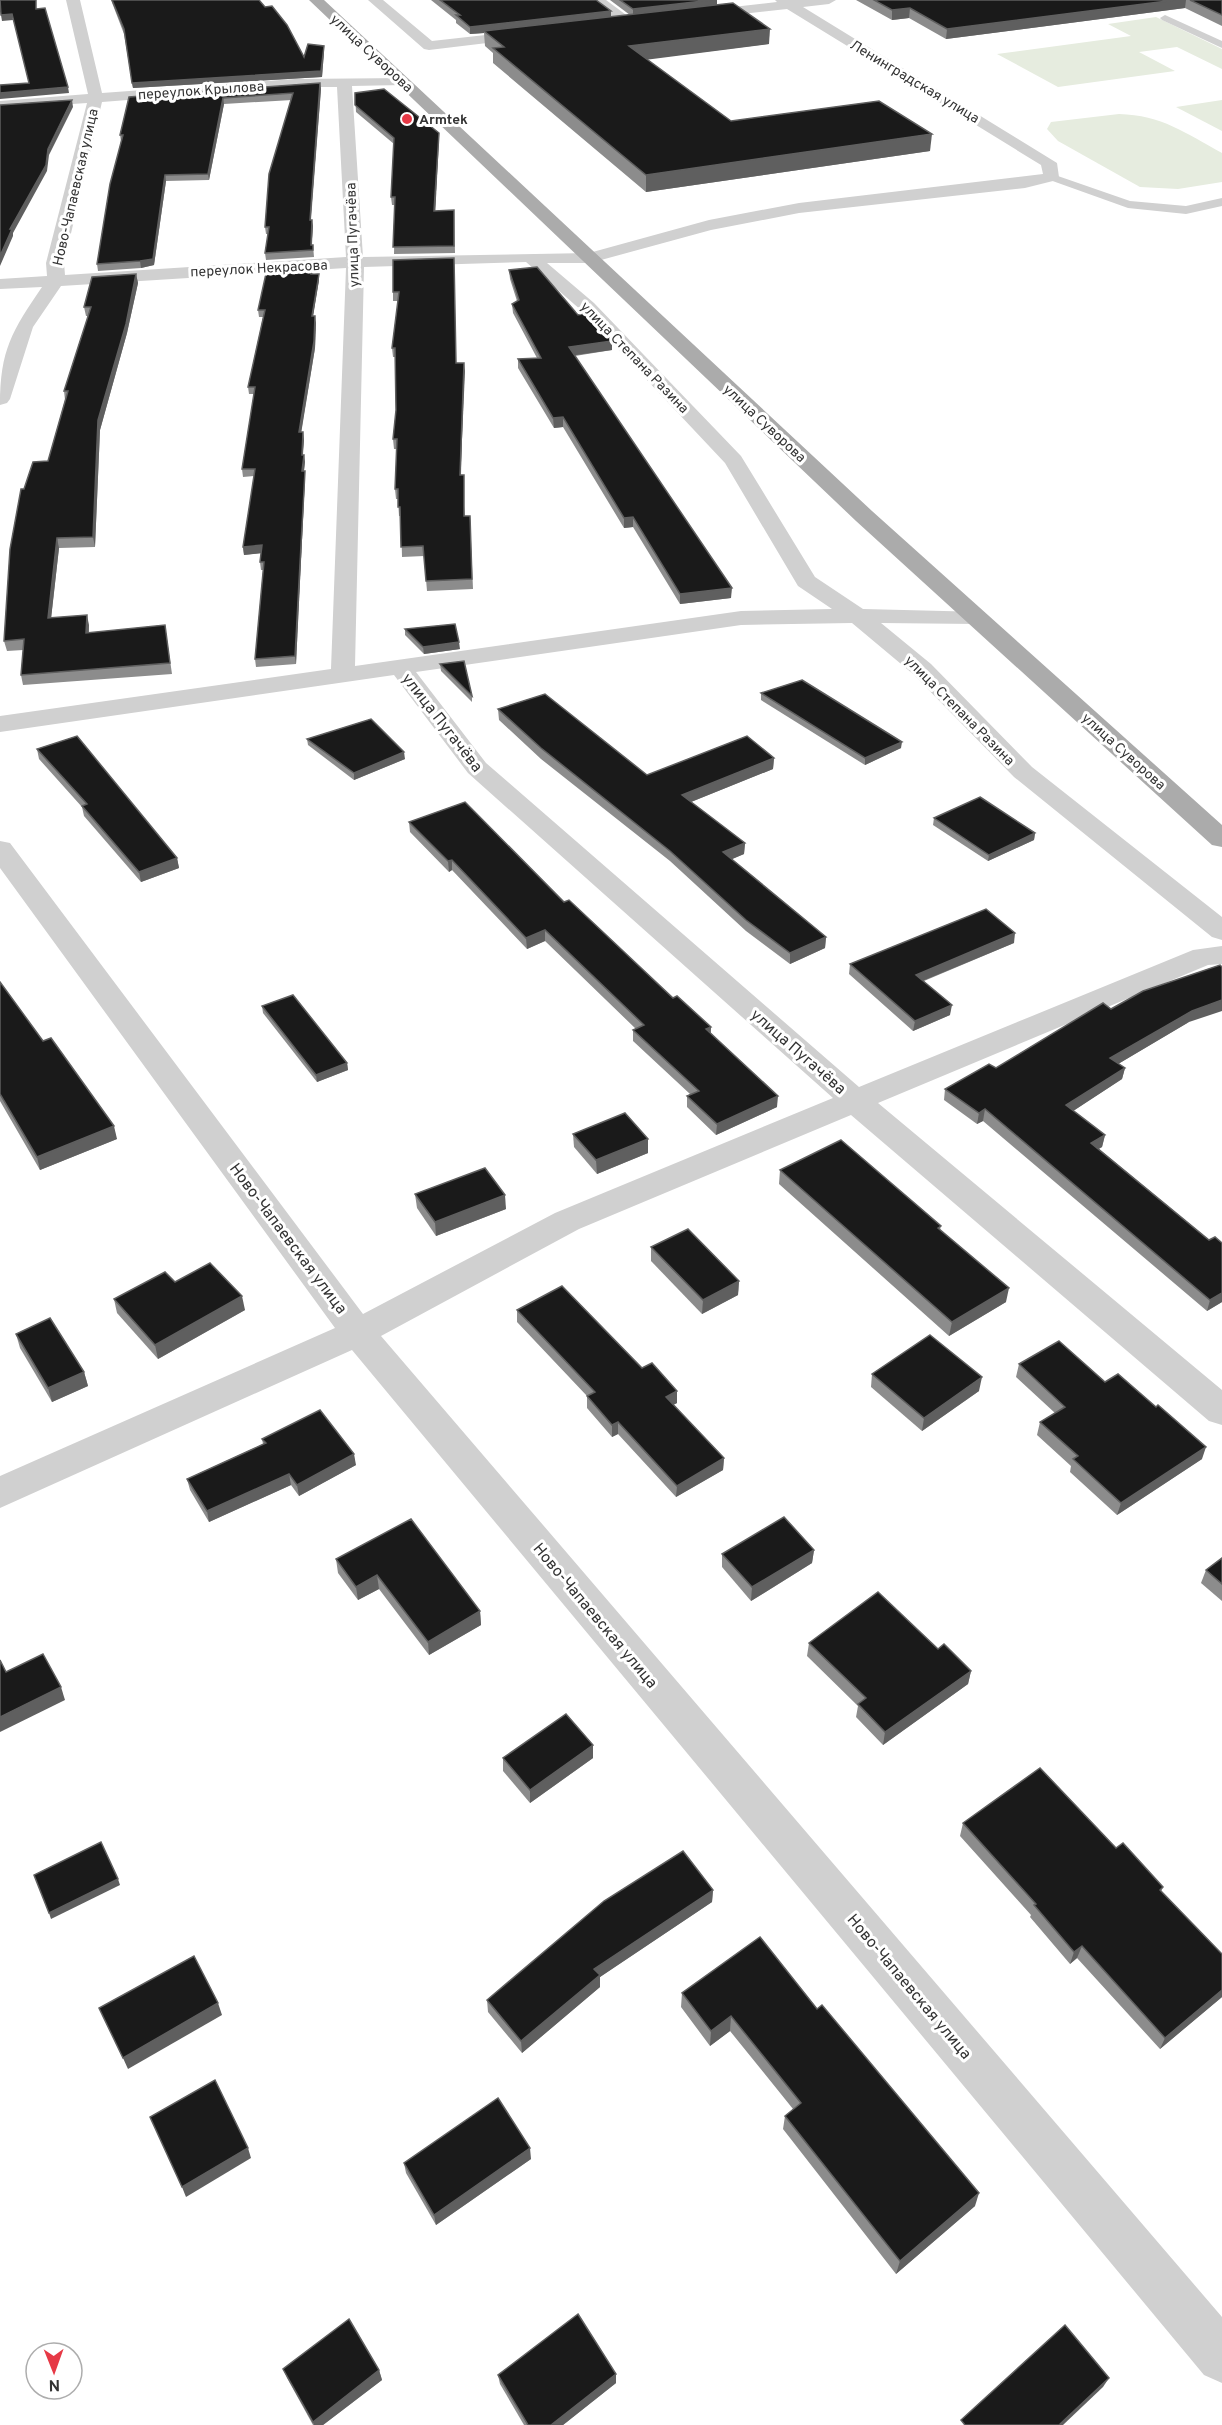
<svg xmlns="http://www.w3.org/2000/svg" width="1222" height="2425" viewBox="0 0 1222 2425" font-family="Overpass,sans-serif">
<rect width="100%" height="100%" fill="#fff"/>
<g fill="#e6ecdf">
<polygon points="1156,17 1222,49 1222,69 1177,47 1139,52 1175,71 1058,87 997,54 1131,36 1108,24"/>
<polygon points="1222,100 1222,131 1176,107"/>
<path d="M1119 114C1162 115 1185 133 1222 153V182L1178 189 1140 187 1058 141 1047 129 1051 122Z"/>
</g>
<g fill="none" stroke-linecap="round" stroke-linejoin="round">
<g fill="#d0d0d0" fill-rule="evenodd">
<polygon points="1165,15 1222,41 1222,48 1162,20 1160,18"/>
<polygon points="1047,175 1055,175 1130,201 1186,206 1222,198 1222,206 1186,214 1128,208 1047,179"/>
</g>
<g fill="#d0d0d0" fill-rule="evenodd">
<path d="M66 0H80L102 93 295 79 407 78 409 81 402 85 352 86 363 257 589 253 709 220 799 203 1043 174 1041 165 787 9 697 19 690 15 697 11 777 2 775 0H836L829 4 803 7 1057 163 1059 177 1057 180 1025 188 799 213 711 230 590 263H547L594 303 741 456 815 577 863 609 984 612 988 617 984 622 976 624 881 623 931 664 1032 767 1222 917V940L1212 937 1014 777 913 674 852 623 741 625 416 672 486 763 859 1087 1193 950 1222 946V964L1208 965 878 1103 1222 1390V1425L1209 1421 851 1115 579 1229 381 1336 1222 2317V2383L1204 2375 352 1350 0 1508V1476L335 1328 0 868V841L10 843 363 1314 555 1213 833 1098 468 773 394 675 0 732V716L331 669 346 268 61 286 33 327 10 399 7 403 0 405C0 350 12 331 42 287L0 289V279L47 276 46 263 87 103 0 109V101L88 94ZM295 87H337L346 257 65 275 64 263 102 102ZM526 262 582 311 725 463 798 586 832 609 741 611 355 666 364 267Z"/>
<polygon points="368,0 383,0 432,41 529,30 536,34 529,38 429,50 424,49"/>
<polygon points="590,0 606,0 637,23 635,26 625,26"/>
</g>
<polygon fill="#ababab" fill-rule="evenodd" points="309,0 324,0 872,511 1222,825 1222,847 1212,845 856,521"/>
</g>
<g fill="#8c8c8c">
<polygon points="111,0 259,0 304,57 324,46 324,52 322,77 133,88 124,34"/>
<polygon points="431,0 596,0 611,17 630,15 610,0 717,0 717,5 769,44 646,59 731,121 930,151 646,192 493,63 493,53 485,46 484,33 470,34 456,23 456,20"/>
<polygon points="856,0 1222,0 1222,26 1185,8 946,39 909,18 892,20"/>
<polygon points="320,83 321,89 311,220 313,226 312,245 313,245 314,257 266,260 265,253 268,234 266,234 265,227 292,100 224,104 209,180 166,181 154,265 141,268 98,271 97,264 121,141 120,135 129,97"/>
<polygon points="355,93 439,133 435,211 454,210 455,253 394,254 395,205 392,205 391,197 394,144 356,112"/>
<polygon points="393,260 456,363 464,363 461,475 465,516 470,516 473,589 427,591 424,556 402,557 401,516 399,516 398,499 396,499 395,489 397,449 394,449 393,439 396,410 395,357 393,357 392,348 398,301 393,301"/>
<polygon points="509,270 578,315 612,350 575,356 731,598 680,604 633,527 624,528 563,427 554,428 518,368 518,359 537,358 513,313 512,304 517,301 510,279"/>
<polygon points="136,274 138,283 127,333 100,430 95,547 59,548 51,618 89,625 89,633 165,625 172,674 23,685 21,675 23,650 7,651 4,641 24,489 48,461 65,400 64,391 88,316 86,316 84,307"/>
<polygon points="312,274 319,274 319,280 313,316 316,323 315,348 301,432 303,432 304,440 303,455 304,455 305,462 304,471 305,478 296,664 256,667 255,659 263,570 261,570 260,562 261,553 244,555 243,547 254,476 243,477 242,469 254,394 249,394 248,387 263,317 259,317 258,310"/>
<polygon points="405,629 460,649 424,654 405,635"/>
<polygon points="440,664 472,696 472,702 441,671"/>
<polygon points="761,693 901,748 865,765 761,700"/>
<polygon points="498,709 647,775 774,758 773,769 691,802 745,843 744,854 732,859 826,937 825,948 790,964 746,931 670,861 541,759 499,720"/>
<polygon points="307,739 405,759 354,780 308,745"/>
<polygon points="37,749 177,858 179,868 141,882 84,816 82,807 39,759"/>
<polygon points="934,818 1035,833 1034,840 988,861 933,825"/>
<polygon points="409,822 564,902 673,998 711,1027 711,1033 777,1107 716,1135 687,1107 687,1096 690,1094 633,1041 633,1030 636,1029 545,941 527,949 452,870 449,872 410,832"/>
<polygon points="1014,943 924,981 950,1015 913,1031 849,974 850,964"/>
<polygon points="0,982 43,1041 117,1139 40,1170 0,1101"/>
<polygon points="262,1006 347,1063 348,1070 317,1082 263,1013"/>
<polygon points="1189,1022 1118,1064 1125,1068 1122,1079 1073,1111 1105,1135 1102,1147 1099,1149 1209,1240 1222,1243 1222,1302 1207,1311 983,1121 977,1124 944,1100 945,1089 996,1068"/>
<polygon points="573,1134 648,1153 597,1174 574,1147"/>
<polygon points="780,1170 941,1226 940,1230 1006,1302 949,1336 779,1184"/>
<polygon points="415,1194 506,1209 436,1236 417,1208"/>
<polygon points="651,1247 739,1281 738,1295 702,1314 651,1261"/>
<polygon points="175,1282 245,1310 158,1359 117,1313 114,1299"/>
<polygon points="517,1310 642,1368 677,1391 677,1403 673,1405 724,1458 723,1470 676,1497 618,1434 612,1437 587,1408 587,1396 517,1322"/>
<polygon points="16,1334 84,1372 88,1386 52,1402 20,1348"/>
<polygon points="1019,1364 1105,1382 1202,1459 1117,1515 1070,1472 1071,1466 1037,1435 1040,1422 1055,1413 1016,1377"/>
<polygon points="872,1374 979,1391 922,1431 871,1387"/>
<polygon points="262,1439 356,1465 299,1496 291,1485 209,1522 190,1490 187,1479 263,1444"/>
<polygon points="814,1550 812,1563 751,1601 722,1567 722,1554"/>
<polygon points="1222,1558 1222,1601 1201,1583 1206,1570"/>
<polygon points="336,1559 480,1611 481,1625 429,1655 379,1589 358,1600 338,1573"/>
<polygon points="809,1643 938,1649 971,1671 968,1684 883,1745 856,1717 858,1706 807,1656"/>
<polygon points="503,1758 593,1758 530,1803 503,1771"/>
<polygon points="963,1823 1116,1848 1163,1887 1161,1892 1222,1954 1222,1997 1160,2049 1077,1958 1070,1964 1030,1917 1031,1915 960,1836"/>
<polygon points="713,1890 712,1902 600,1977 600,1987 522,2053 488,2012 487,2000"/>
<polygon points="760,1937 975,2206 896,2274 783,2129 785,2116 793,2109 730,2031 710,2046 681,2007 682,1993"/>
<polygon points="531,2159 436,2225 406,2173 404,2163"/>
<polygon points="283,2369 379,2370 382,2380 323,2425 313,2425 287,2378"/>
<polygon points="616,2374 616,2383 563,2425 524,2425 500,2384 498,2375"/>
</g>
<g fill="#5f5f5f">
<polygon points="712,0 717,0 717,7 633,17 633,9"/>
<polygon points="1175,0 1186,0 1185,8 946,39 947,29"/>
<polygon points="910,8 909,18 892,20 892,10"/>
<polygon points="611,11 611,18 484,31 484,33 470,34 470,27"/>
<polygon points="12,14 13,20 2,21 1,15"/>
<polygon points="770,29 769,44 629,62 629,46"/>
<polygon points="324,46 324,52 322,77 133,88 132,83 321,71"/>
<polygon points="320,83 321,89 310,226 310,220"/>
<polygon points="68,87 69,93 0,99 0,93"/>
<polygon points="223,98 224,104 209,180 208,174"/>
<polygon points="72,100 73,107 49,155 47,171 13,233 13,236 0,266 0,256 10,229"/>
<polygon points="439,133 439,140 435,218 434,211"/>
<polygon points="932,134 930,151 646,192 646,175"/>
<polygon points="165,175 166,181 154,265 141,268 140,261"/>
<polygon points="312,220 313,226 311,252 311,245"/>
<polygon points="136,274 138,283 127,333 100,430 95,547 93,537 98,420"/>
<polygon points="319,274 319,280 312,323 312,316"/>
<polygon points="315,316 316,323 315,348 300,440 299,432"/>
<polygon points="612,341 612,350 569,356 569,347"/>
<polygon points="464,363 465,371 460,485 460,475"/>
<polygon points="563,417 563,427 554,428 553,418"/>
<polygon points="303,432 304,440 302,462 302,455"/>
<polygon points="304,455 305,462 303,478 302,471"/>
<polygon points="305,471 305,478 296,664 295,656"/>
<polygon points="633,517 633,527 624,528 624,518"/>
<polygon points="57,538 59,548 50,628 48,618"/>
<polygon points="262,545 263,553 244,555 243,547"/>
<polygon points="732,588 731,598 680,604 680,594"/>
<polygon points="87,615 89,625 88,644 86,633"/>
<polygon points="459,642 460,649 424,654 423,647"/>
<polygon points="902,742 901,748 865,765 865,758"/>
<polygon points="404,752 405,759 354,780 354,773"/>
<polygon points="774,758 773,769 681,806 682,795"/>
<polygon points="1035,833 1034,840 988,861 989,855"/>
<polygon points="745,843 744,854 723,863 723,852"/>
<polygon points="177,858 179,868 141,882 139,872"/>
<polygon points="452,860 452,870 449,872 448,861"/>
<polygon points="545,930 545,941 527,949 526,938"/>
<polygon points="1015,933 1014,943 915,984 916,975"/>
<polygon points="826,937 825,948 790,964 790,953"/>
<polygon points="1222,1000 1222,1011 1189,1022 1108,1070 1110,1058 1192,1011"/>
<polygon points="952,1005 950,1015 913,1031 915,1021"/>
<polygon points="711,1027 710,1038 706,1029"/>
<polygon points="347,1063 348,1070 317,1082 316,1075"/>
<polygon points="1125,1068 1122,1079 1064,1117 1066,1105"/>
<polygon points="778,1096 777,1107 716,1135 717,1124"/>
<polygon points="985,1109 983,1121 977,1124 979,1113"/>
<polygon points="114,1126 117,1139 40,1170 37,1157"/>
<polygon points="1105,1135 1102,1147 1088,1154 1091,1143"/>
<polygon points="648,1139 648,1153 597,1174 596,1160"/>
<polygon points="505,1195 506,1209 436,1236 435,1222"/>
<polygon points="739,1281 738,1295 702,1314 703,1300"/>
<polygon points="1009,1288 1006,1302 949,1336 952,1322"/>
<polygon points="1222,1293 1222,1302 1207,1311 1210,1300"/>
<polygon points="242,1296 245,1310 158,1359 155,1345"/>
<polygon points="84,1372 88,1386 52,1402 48,1388"/>
<polygon points="982,1377 979,1391 922,1431 924,1418"/>
<polygon points="677,1391 677,1403 665,1409 666,1397"/>
<polygon points="618,1422 618,1434 612,1437 612,1425"/>
<polygon points="1206,1447 1202,1459 1117,1515 1121,1503"/>
<polygon points="354,1454 356,1465 299,1496 297,1485"/>
<polygon points="724,1458 723,1470 676,1497 677,1486"/>
<polygon points="289,1474 291,1485 209,1522 207,1511"/>
<polygon points="814,1550 812,1563 751,1601 752,1587"/>
<polygon points="377,1575 379,1589 358,1600 356,1587"/>
<polygon points="480,1611 481,1625 429,1655 428,1642"/>
<polygon points="971,1671 968,1684 883,1745 885,1732"/>
<polygon points="61,1687 65,1700 0,1732 0,1717"/>
<polygon points="593,1745 593,1758 530,1803 530,1790"/>
<polygon points="118,1879 120,1885 51,1919 49,1913"/>
<polygon points="713,1890 712,1902 600,1977 600,1987 522,2053 521,2041 594,1969"/>
<polygon points="1082,1946 1077,1958 1070,1964 1074,1952"/>
<polygon points="1222,1990 1222,1997 1160,2049 1165,2038"/>
<polygon points="218,2003 222,2015 128,2069 123,2058"/>
<polygon points="731,2016 730,2031 710,2046 711,2031"/>
<polygon points="248,2148 251,2158 186,2197 182,2187"/>
<polygon points="530,2148 531,2159 436,2225 434,2215"/>
<polygon points="979,2193 975,2206 896,2274 900,2261"/>
<polygon points="379,2370 382,2380 323,2425 314,2425 313,2422"/>
<polygon points="616,2374 616,2383 563,2425 551,2425"/>
<polygon points="1109,2378 1103,2387 1063,2425 1059,2425"/>
</g>
<g fill="#1a1a1a" stroke="#5f5f5f" stroke-width="1.5">
<polygon points="0,0 36,0 36,9 45,8 68,87 0,93 0,85 29,83 12,14 1,15"/>
<polygon points="112,0 259,0 265,7 272,6 287,25 304,57 308,44 324,46 321,71 132,83 124,29"/>
<polygon points="440,0 596,0 611,11 470,27 456,15 460,15"/>
<polygon points="620,0 712,0 633,9"/>
<polygon points="874,0 1175,0 947,29 910,8 892,10"/>
<polygon points="1190,0 1222,0 1222,15"/>
<polygon points="733,3 770,29 629,46 731,121 879,101 932,134 646,175 493,48 504,47 484,31"/>
<polygon points="320,83 310,220 312,220 311,245 313,245 313,250 265,253 269,227 265,227 269,174 293,93 223,98 208,174 165,175 153,259 140,261 97,264 110,184 123,135 120,135 129,97"/>
<polygon points="384,89 439,133 434,211 454,210 454,246 393,247 395,197 391,197 394,138 355,105 355,93"/>
<polygon points="72,100 48,149 46,165 10,229 12,229 0,256 0,105"/>
<polygon points="454,258 456,363 464,363 460,475 464,475 464,516 470,516 472,579 426,581 423,546 401,547 400,507 398,507 398,489 395,489 397,439 393,439 396,410 395,348 392,348 399,292 393,292 393,260"/>
<polygon points="312,266 311,274 319,274 312,316 315,316 314,341 299,432 303,432 302,455 304,455 302,471 305,471 295,656 255,659 264,562 260,562 262,545 243,547 255,469 242,469 255,387 248,387 265,310 258,310 267,269"/>
<polygon points="537,267 578,315 587,313 612,341 569,347 732,588 680,594 633,517 624,518 563,417 553,418 518,359 541,358 512,304 519,300 509,270"/>
<polygon points="136,274 126,324 98,420 93,537 57,538 48,618 87,615 86,633 165,625 170,663 21,675 24,639 4,641 10,549 21,489 24,489 33,462 48,461 68,391 64,391 91,307 84,307 92,277"/>
<polygon points="455,624 459,642 423,647 405,629"/>
<polygon points="464,661 472,696 440,664"/>
<polygon points="802,680 902,742 865,758 761,693"/>
<polygon points="545,694 647,775 747,736 774,758 682,795 745,843 723,852 826,937 790,953 746,920 670,851 541,748 498,709"/>
<polygon points="371,719 404,752 354,773 307,739"/>
<polygon points="77,736 177,858 139,872 82,806 87,804 37,749"/>
<polygon points="980,797 1035,833 989,855 934,818"/>
<polygon points="465,802 564,902 569,900 673,998 677,996 711,1027 706,1029 778,1096 717,1124 687,1096 699,1091 633,1030 644,1025 545,930 526,938 452,860 448,861 409,822"/>
<polygon points="986,909 1015,933 916,975 952,1005 915,1021 850,964"/>
<polygon points="1220,965 1222,967 1222,1000 1192,1011 1110,1058 1125,1068 1066,1105 1105,1135 1091,1143 1209,1240 1215,1237 1222,1243 1222,1293 1210,1300 985,1109 979,1113 945,1089 989,1064 996,1068 1103,1003 1111,1009 1143,991"/>
<polygon points="0,982 43,1041 51,1038 114,1126 37,1157 0,1094"/>
<polygon points="293,995 347,1063 316,1075 262,1006"/>
<polygon points="625,1113 648,1139 596,1160 573,1134"/>
<polygon points="841,1140 941,1226 938,1228 1009,1288 952,1322 780,1170"/>
<polygon points="485,1168 505,1195 435,1222 415,1194"/>
<polygon points="688,1229 739,1281 703,1300 651,1247"/>
<polygon points="210,1263 242,1296 155,1345 114,1299 165,1272 175,1282"/>
<polygon points="562,1286 642,1368 652,1363 677,1391 666,1397 724,1458 677,1486 618,1422 612,1425 587,1396 595,1392 517,1310"/>
<polygon points="50,1318 84,1372 48,1388 16,1334"/>
<polygon points="930,1335 982,1377 924,1418 872,1374"/>
<polygon points="1059,1341 1105,1382 1118,1374 1156,1407 1158,1405 1206,1447 1121,1503 1073,1459 1078,1456 1040,1422 1065,1407 1019,1364"/>
<polygon points="320,1410 354,1454 297,1485 289,1474 207,1511 187,1479 266,1443 262,1439"/>
<polygon points="784,1517 814,1550 752,1587 722,1554"/>
<polygon points="411,1519 480,1611 428,1642 377,1575 356,1587 336,1559"/>
<polygon points="1222,1558 1222,1584 1206,1570"/>
<polygon points="878,1592 938,1649 944,1644 971,1671 885,1732 858,1704 866,1698 809,1643"/>
<polygon points="43,1654 61,1687 0,1717 0,1660 6,1672"/>
<polygon points="566,1714 593,1745 530,1790 503,1758"/>
<polygon points="1040,1768 1116,1848 1123,1843 1163,1887 1160,1890 1222,1954 1222,1990 1165,2038 1082,1946 1074,1952 1034,1905 1036,1904 963,1823"/>
<polygon points="101,1842 118,1879 49,1913 34,1875"/>
<polygon points="683,1851 713,1890 594,1969 600,1975 521,2041 487,2000 604,1901"/>
<polygon points="760,1937 817,2009 822,2005 979,2193 900,2261 785,2116 801,2103 731,2016 711,2031 682,1993"/>
<polygon points="194,1956 218,2003 123,2058 99,2008"/>
<polygon points="215,2080 248,2148 182,2187 150,2117"/>
<polygon points="498,2098 530,2148 434,2215 404,2163"/>
<polygon points="578,2314 616,2374 551,2425 528,2425 498,2375"/>
<polygon points="349,2319 379,2370 313,2422 283,2369"/>
<polygon points="1065,2325 1109,2378 1059,2425 965,2425 961,2420"/>
</g>
<circle fill="#e63946" stroke="#fff" stroke-width="2" cx="407" cy="119" r="6"/>
<g text-anchor="middle" stroke-width="6" stroke-linejoin="round" paint-order="stroke">
<g font-size="14" fill="#333" stroke="#fff">
<text transform="translate(372 53) rotate(43)" y="5">улица Суворова</text>
<text transform="translate(915 81) rotate(31)" y="5">Ленинградская улица</text>
<text transform="translate(201 90) rotate(-4)" y="5">переулок Крылова</text>
<text transform="translate(75 187) rotate(-77)" y="5">Ново-Чапаевская улица</text>
<text transform="translate(352 235) rotate(-92)" y="5">улица Пугачёва</text>
<text transform="translate(259 268) rotate(-3)" y="5">переулок Некрасова</text>
<text transform="translate(635 357) rotate(46)" y="5">улица Степана Разина</text>
<text transform="translate(765 423) rotate(43)" y="5">улица Суворова</text>
<text transform="translate(960 710) rotate(45)" y="5">улица Степана Разина</text>
<text transform="translate(1124 751) rotate(42)" y="5">улица Суворова</text>
</g>
<g font-size="14" font-weight="bold" fill="#333" stroke="#fff" text-anchor="start">
<text x="419" y="124">Armtek</text>
</g>
<g font-size="16" fill="#333" stroke="#fff">
<text transform="translate(443 722) rotate(52)" y="6">улица Пугачёва</text>
<text transform="translate(799 1051) rotate(41)" y="6">улица Пугачёва</text>
<text transform="translate(289 1238) rotate(53)" y="6">Ново-Чапаевская улица</text>
<text transform="translate(596 1615) rotate(50)" y="6">Ново-Чапаевская улица</text>
<text transform="translate(910 1986) rotate(50)" y="6">Ново-Чапаевская улица</text>
</g>
</g>
<g transform="translate(54 2371) rotate(179)"><circle r="28" fill="#ffffff" stroke="#adadad" stroke-width="1.5"/>
<path d="M0-4.5L10 22L0 15L-10 22Z" fill="#e63946"/>
<text y="-9" font-size="16" font-weight="bold" text-anchor="middle" fill="#333333">N</text>
</g>
</svg>
